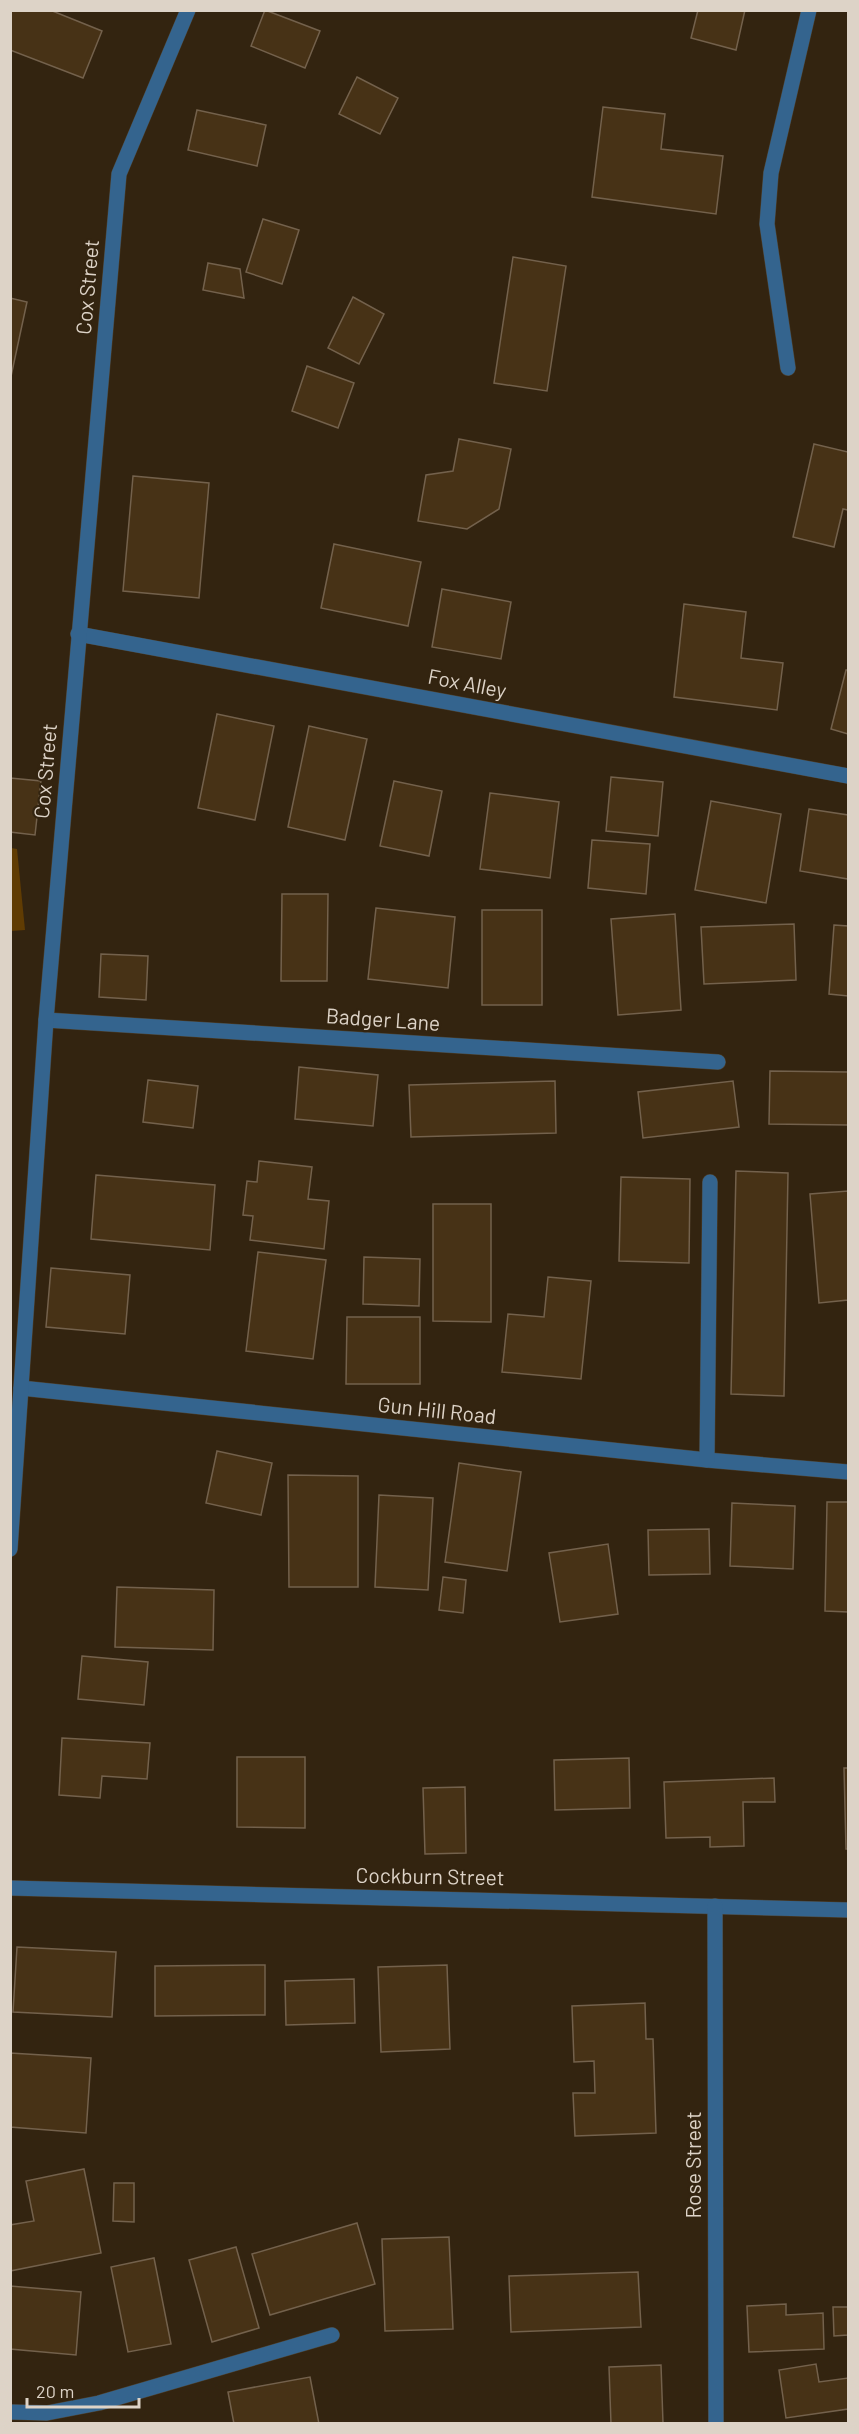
<svg xmlns="http://www.w3.org/2000/svg" width="859" height="2434" viewBox="0 0 859 2434" font-family="Barlow,sans-serif">
<rect width="100%" height="100%" fill="#332410"/>
<polygon fill="#603c03" points="11,848 17,849 25,930 11,931"/>
<g fill="#473216" stroke="#73614c" stroke-width="1.5">
<polygon points="10,10 50,10 102,31 83,78 10,50"/>
<polygon points="265,10 320,31 305,68 251,46"/>
<polygon points="698,10 745,10 736,50 691,38"/>
<polygon points="357,77 398,98 380,134 339,114"/>
<polygon points="603,107 665,114 661,149 723,156 716,214 592,197"/>
<polygon points="197,110 266,125 257,166 188,150"/>
<polygon points="263,219 299,230 282,284 246,272"/>
<polygon points="513,257 566,266 547,391 494,383"/>
<polygon points="208,263 240,269 244,298 203,290"/>
<polygon points="353,297 384,314 359,364 328,348"/>
<polygon points="10,298 27,302 10,381"/>
<polygon points="307,366 354,383 338,428 292,411"/>
<polygon points="459,439 511,449 499,509 467,529 418,521 426,475 453,471"/>
<polygon points="814,444 848,452 848,510 843,509 834,547 793,537"/>
<polygon points="133,476 209,483 199,598 123,591"/>
<polygon points="334,544 421,562 408,626 321,608"/>
<polygon points="442,589 511,602 501,659 432,647"/>
<polygon points="684,604 746,612 741,658 783,663 777,710 674,697"/>
<polygon points="846,670 848,670 848,734 831,729"/>
<polygon points="217,714 274,726 255,820 198,808"/>
<polygon points="309,726 367,739 345,840 288,827"/>
<polygon points="611,777 663,782 658,836 606,831"/>
<polygon points="10,778 41,781 35,835 10,832"/>
<polygon points="394,781 442,791 429,856 380,846"/>
<polygon points="490,793 559,802 550,878 480,869"/>
<polygon points="711,801 781,814 766,903 695,890"/>
<polygon points="809,809 848,815 848,879 800,871"/>
<polygon points="592,840 650,844 646,894 588,888"/>
<polygon points="282,894 328,894 327,981 281,981"/>
<polygon points="376,908 455,917 448,988 368,979"/>
<rect x="482" y="910" width="60" height="95"/>
<polygon points="675,914 681,1010 618,1015 611,919"/>
<polygon points="794,924 796,980 704,984 701,927"/>
<polygon points="834,925 848,926 848,996 829,994"/>
<polygon points="101,954 148,956 146,1000 99,997"/>
<polygon points="299,1067 378,1075 373,1126 295,1119"/>
<polygon points="770,1071 848,1072 848,1125 769,1124"/>
<polygon points="148,1080 198,1086 193,1128 143,1122"/>
<polygon points="555,1081 556,1133 411,1137 409,1085"/>
<polygon points="733,1081 739,1127 643,1138 638,1092"/>
<polygon points="259,1161 312,1167 308,1199 329,1201 324,1249 250,1240 253,1216 243,1215 247,1181 257,1182"/>
<polygon points="736,1171 788,1173 784,1396 731,1394"/>
<polygon points="96,1175 215,1185 210,1250 91,1239"/>
<polygon points="621,1177 690,1179 689,1263 619,1261"/>
<polygon points="848,1191 848,1300 819,1303 810,1194"/>
<polygon points="433,1204 491,1204 491,1322 433,1321"/>
<polygon points="258,1252 326,1260 313,1359 246,1351"/>
<polygon points="364,1257 420,1259 419,1306 363,1304"/>
<polygon points="51,1268 130,1275 125,1334 46,1327"/>
<polygon points="548,1277 591,1281 581,1379 502,1372 508,1314 544,1317"/>
<polygon points="347,1317 420,1317 420,1384 346,1384"/>
<polygon points="217,1451 272,1463 261,1515 206,1503"/>
<polygon points="459,1463 521,1472 507,1571 445,1562"/>
<polygon points="288,1475 358,1476 358,1587 289,1587"/>
<polygon points="379,1495 433,1498 428,1590 375,1587"/>
<polygon points="827,1502 848,1502 848,1612 825,1611"/>
<polygon points="732,1503 795,1506 793,1569 730,1566"/>
<polygon points="709,1529 710,1574 649,1575 648,1530"/>
<polygon points="608,1544 618,1614 560,1622 549,1553"/>
<polygon points="443,1577 466,1580 463,1613 439,1610"/>
<polygon points="117,1587 214,1590 213,1650 115,1647"/>
<polygon points="82,1656 148,1662 144,1705 78,1699"/>
<polygon points="62,1738 150,1743 147,1779 102,1776 100,1798 59,1795"/>
<polygon points="237,1757 305,1757 305,1828 237,1827"/>
<polygon points="629,1758 630,1808 555,1810 554,1760"/>
<polygon points="844,1768 848,1768 848,1849 846,1849"/>
<polygon points="774,1778 775,1802 743,1802 744,1846 710,1847 710,1837 666,1838 664,1782"/>
<polygon points="465,1787 466,1853 425,1854 423,1788"/>
<polygon points="17,1947 116,1952 112,2017 13,2012"/>
<polygon points="265,1965 265,2015 155,2016 155,1966"/>
<polygon points="447,1965 450,2049 381,2052 378,1967"/>
<polygon points="354,1979 355,2023 286,2025 285,1981"/>
<polygon points="645,2003 646,2039 653,2039 656,2133 575,2136 573,2093 595,2093 594,2061 574,2062 572,2006"/>
<polygon points="10,2053 91,2058 86,2133 10,2127"/>
<polygon points="84,2169 101,2253 10,2271 10,2225 34,2221 26,2181"/>
<polygon points="114,2183 134,2183 134,2222 113,2221"/>
<polygon points="357,2223 375,2284 270,2315 252,2254"/>
<polygon points="449,2237 453,2329 385,2331 382,2239"/>
<polygon points="236,2247 259,2328 212,2342 189,2260"/>
<polygon points="154,2258 171,2344 128,2352 111,2267"/>
<polygon points="638,2272 641,2327 511,2332 509,2276"/>
<polygon points="10,2286 81,2292 76,2355 10,2349"/>
<polygon points="786,2304 786,2315 823,2313 824,2349 749,2352 747,2306"/>
<polygon points="833,2307 848,2307 848,2335 834,2336"/>
<polygon points="816,2364 819,2382 848,2378 848,2409 786,2418 779,2370"/>
<polygon points="661,2365 663,2423 611,2424 609,2367"/>
<polygon points="310,2377 319,2424 234,2424 228,2392"/>
</g>
<g fill="none" stroke-linecap="round" stroke-linejoin="round">
<g stroke="#4e402d" stroke-width="16">
<g id="street">
<polyline points="788,368 767,224 771,173 809,10"/>
<polyline points="78,634 848,776"/>
<polyline points="46,1020 718,1062"/>
<polyline points="21,1388 707,1460 848,1472"/>
<polyline points="707,1460 710,1182"/>
<polyline points="10,1549 46,1020 119,174 188,10"/>
<polyline points="10,1888 848,1910"/>
<polyline points="715,1906 716,2424"/>
<polyline points="10,2412 47,2413 99,2403 332,2335"/>
</g>
</g>
<use href="#street" stroke="#34648e" stroke-width="15"/>
</g>
<g text-anchor="middle" stroke-width="4.5" stroke-linejoin="round" paint-order="stroke">
<g font-size="21" fill="#ddd3c7" stroke="#332410">
<text transform="translate(88 287) rotate(-85)" y="7">Cox Street</text>
<text transform="translate(467 684) rotate(11)" y="7">Fox Alley</text>
<text transform="translate(46 771) rotate(-85)" y="7">Cox Street</text>
<text transform="translate(383 1020) rotate(4)" y="7">Badger Lane</text>
<text transform="translate(437 1411) rotate(6)" y="7">Gun Hill Road</text>
<text transform="translate(430 1877) rotate(1)" y="7">Cockburn Street</text>
<text transform="translate(694 2165) rotate(-90)" y="7">Rose Street</text>
</g>
</g>
<rect width="859" height="2434" fill="none" stroke="#ddd3c7" stroke-width="24"/>
<path d="M27 2398v9h112v-9" fill="none" stroke="#ddd3c7" stroke-width="3"/>
<text x="36" y="2398" font-size="18" fill="#ddd3c7" stroke="#332410" stroke-width="4.5" paint-order="stroke">20 m</text>
</svg>
